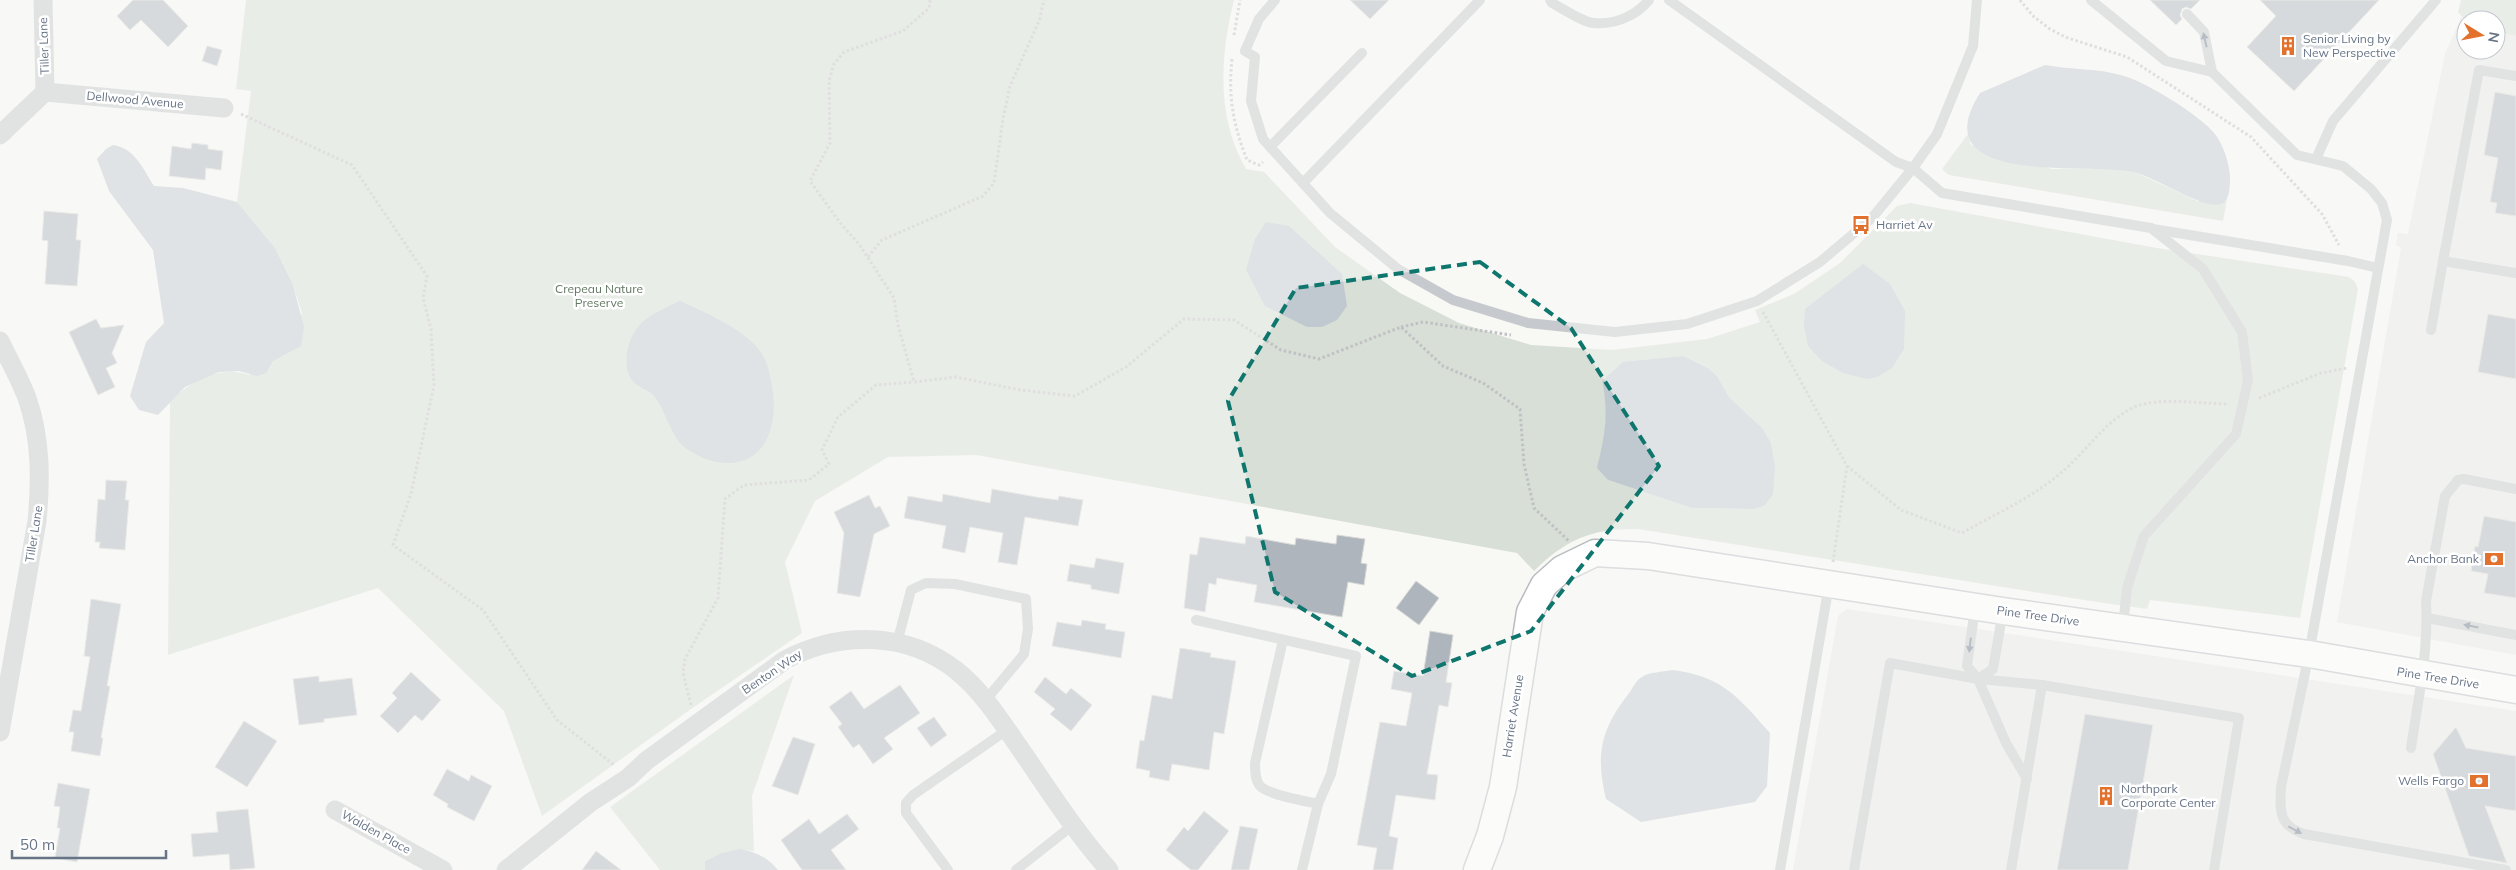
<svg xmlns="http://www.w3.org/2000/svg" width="2516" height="870" viewBox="0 0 2516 870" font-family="Mulish,sans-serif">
<rect width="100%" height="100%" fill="#f8f8f5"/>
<g fill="#e8eae8">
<polygon points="2461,17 2466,21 2466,50 2496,50 2496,32 2516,36 2516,655 2337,622 2401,248 2396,245 2398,233 2408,234 2445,54"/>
<polygon points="1847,609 2516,711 2516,870 1793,870 1838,616"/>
</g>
<g fill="#d8dfd6" fill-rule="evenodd">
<path d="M246 0H1234C1220 56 1216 118 1246 169L1264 172 1335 247 1400 293 1459 323 1531 345 1612 350 1707 339 1760 322 1755 310 1794 294 1840 263 1897 206 1910 203 2157 248 2349 277 2355 282 2358 289 2300 618 2150 600 2147 609 2097 602 1638 529C1593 528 1566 539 1534 571L1517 553 976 455 888 457 815 501 785 562 802 633 691 709 542 816 504 711 378 588 168 655 170 401C190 382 220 364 249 375L286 353 302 313 293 285 275 248 237 202 251 91 236 89ZM1683 356 1708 368 1717 376 1729 397 1763 429 1771 443 1775 466 1754 509 1692 508 1608 480 1604 443 1607 405 1602 381 1652 360Z"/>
<polygon points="2461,0 2516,0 2516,36 2496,32 2496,20 2466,21 2458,12"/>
<polygon points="1968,134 1971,145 2052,169 2115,169 2135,172 2197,201 2225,201 2228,194 2223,221 1949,175 1942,169"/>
<path d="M794 675 752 796 754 851C735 848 722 853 705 861V870H660L610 807Z"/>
</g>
<g fill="#c1c9d0">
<path d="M2045 65C2071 70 2098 68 2124 76 2146 82 2201 116 2215 134 2224 146 2229 163 2230 177 2230 185 2230 201 2221 204 2206 211 2153 176 2134 172 2089 162 1920 188 1980 93Z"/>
<path d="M113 145C135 148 143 169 154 186L183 188 237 202 275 248 293 285 304 327 301 346 273 361 266 373 257 376 239 371 219 372 185 387 158 415 139 410 130 396 146 342 164 323 153 250 109 191 97 159 106 149Z"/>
<polygon points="1266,222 1289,226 1342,274 1347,306 1337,320 1322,327 1307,327 1265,306 1246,270 1255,239"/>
<polygon points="1863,264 1890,284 1905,311 1904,349 1892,368 1877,377 1867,379 1843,373 1822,361 1808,346 1804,326 1805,309"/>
<path d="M680 301C706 313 747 330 762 354 768 363 770 376 772 387 779 426 765 470 717 462 706 460 691 453 683 446 671 435 665 410 655 397 649 389 637 388 631 379 626 371 626 362 627 353 633 320 653 314 680 301Z"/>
<path d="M1683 356 1708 368 1717 376 1729 397 1763 429 1771 443 1775 466 1773 494 1765 505 1754 509 1692 508 1608 480 1597 468C1605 436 1609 413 1602 381L1623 362Z"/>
<path d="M1672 670C1722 676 1738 697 1770 733L1767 786 1755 802 1641 822 1606 799C1595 755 1601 728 1630 692 1633 687 1637 679 1642 677 1649 672 1663 672 1672 670Z"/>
<path d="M740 849C756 852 767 857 778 870H705V861L722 853Z"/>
</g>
<g fill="#aeb5bc" stroke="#d9dad8">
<polygon points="133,0 163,0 188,26 168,47 141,20 130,30 117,16"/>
<polygon points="1350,0 1389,0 1370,19"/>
<polygon points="2150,0 2200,0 2191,9 2186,7 2182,9 2180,15 2182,19 2176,25"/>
<polygon points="2260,0 2379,0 2294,91 2247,47 2276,16"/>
<polygon points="207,46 222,50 217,66 202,61"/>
<polygon points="2495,92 2516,96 2516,216 2495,213 2497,203 2490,202 2498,158 2484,155"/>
<polygon points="192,143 208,145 208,149 223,151 221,170 206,168 205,180 169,176 172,146 191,149"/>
<polygon points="44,211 78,214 76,240 81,240 77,286 45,284 48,241 42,240"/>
<polygon points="2488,314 2516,319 2516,379 2478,372"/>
<polygon points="96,319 101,328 124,325 112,353 117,363 106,368 115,387 98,395 69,332"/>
<polygon points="106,480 127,481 125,500 129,500 125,550 99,548 100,542 95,542 98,499 105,500"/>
<polygon points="992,489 1036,497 1058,500 1059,496 1083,500 1078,526 1025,517 1017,565 998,562 1003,533 970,527 965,553 942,548 946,526 904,518 908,496 942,502 943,494 990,503"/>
<polygon points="869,495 875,508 880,506 890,526 874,534 860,597 837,593 844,533 834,512"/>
<polygon points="2484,516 2516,522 2516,598 2484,593 2488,574 2471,571 2475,546 2478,547"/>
<polygon points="1337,535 1365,539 1361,563 1367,564 1364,585 1348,582 1342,617 1254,602 1257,585 1217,578 1216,585 1209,583 1205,612 1184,608 1190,554 1197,555 1200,537 1245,544 1246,536 1295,545 1296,538 1336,544"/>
<polygon points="1096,558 1124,563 1119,594 1091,589 1091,585 1067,581 1070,564 1094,568"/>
<polygon points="1416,581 1439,598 1419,625 1396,608"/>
<polygon points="91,599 121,604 107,686 110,686 101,738 103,738 100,756 71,751 74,732 69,732 73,710 81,711 90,657 84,656"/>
<polygon points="1082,620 1106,624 1105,629 1125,632 1121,658 1052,646 1057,622 1081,626"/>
<polygon points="1430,631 1453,635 1446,682 1452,683 1448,707 1439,705 1427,774 1438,775 1435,800 1396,795 1389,836 1398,838 1393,870 1373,870 1377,848 1357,845 1380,722 1406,726 1412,693 1391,689 1394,671 1423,676"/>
<polygon points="1180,648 1211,653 1210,657 1236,661 1224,734 1214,732 1209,770 1172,764 1169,781 1149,777 1150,771 1136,768 1140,740 1144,741 1152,695 1172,699"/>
<polygon points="411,672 441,700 422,721 415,715 398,733 380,716 397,698 392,693"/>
<polygon points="319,676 319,682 352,678 357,715 324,719 324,722 299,725 293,679"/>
<polygon points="1045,677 1066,694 1071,688 1092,705 1071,731 1050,714 1055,709 1034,692"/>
<polygon points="900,685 920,713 884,738 893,749 873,764 859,744 853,748 838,727 842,724 829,707 851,691 864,709"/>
<polygon points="2085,714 2153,725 2128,870 2057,870"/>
<polygon points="934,717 947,735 931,747 917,728"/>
<polygon points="244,721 277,741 247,787 215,767"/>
<polygon points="2456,727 2466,748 2516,756 2516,811 2485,806 2507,863 2469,856 2433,754"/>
<polygon points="793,737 815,744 798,795 772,786"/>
<polygon points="447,769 469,781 471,775 492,786 474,821 447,807 448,804 433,795"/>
<polygon points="58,783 90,789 77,862 55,858 60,828 57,828 60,807 54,806"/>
<polygon points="248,809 255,868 230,870 229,854 193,857 191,834 218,832 216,812"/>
<polygon points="1204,811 1229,831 1198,870 1191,870 1166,850 1184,827 1188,831"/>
<polygon points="847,814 859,829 831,850 846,870 802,870 781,840 809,819 819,834"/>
<polygon points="1240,826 1258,829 1249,870 1231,870"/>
<polygon points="596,851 621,870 582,870"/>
</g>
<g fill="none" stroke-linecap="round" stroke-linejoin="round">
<g stroke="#b8bcc2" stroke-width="29">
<polyline id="secondary" points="1477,870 1490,836 1503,787 1530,612 1544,585 1562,569 1595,553 1648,556 2003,611 2309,654 2516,690"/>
</g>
<g stroke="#c0c1c4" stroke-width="3" stroke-dasharray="2.5 2.5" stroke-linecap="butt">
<polyline points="930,0 929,8 903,31 844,52 834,64 829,81 830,143 810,181 841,224 859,244 894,298 898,325 914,382 956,377 1020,390 1075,396 1126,367 1184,319 1234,320 1281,350 1319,359 1401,327 1443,366 1483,383 1520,409 1524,464 1534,508 1570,542"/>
<polyline points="2020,0 2033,16 2050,29 2065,37 2127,57 2251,137 2322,214 2339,245"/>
<polyline points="1234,35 1240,0"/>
<path d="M1232 59C1228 97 1233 124 1247 160L1259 165 1263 162"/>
<polyline points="241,114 352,165 427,276 423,298 431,329 434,385 411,494 393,545 483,610 557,720 614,765"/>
<polyline points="868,257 882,240 983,196 994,183 1003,119 1010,86 1039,21 1044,0"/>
<polyline points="1763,312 1847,466 1833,562"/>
<polyline points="1401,327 1423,322 1511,335"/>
<polyline points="2259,398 2321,373 2347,368"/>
<path d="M1847 466 1901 510 1962 533C1995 514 2034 497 2063 471 2087 451 2107 418 2137 406 2162 397 2202 404 2229 404"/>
<polyline points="691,705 683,673 685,659 718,598 725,499 744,485 809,480 829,464 822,450 838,417 876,385 914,382"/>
</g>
<g stroke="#c6c9cd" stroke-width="10">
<polyline points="1275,0 1259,19 1245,51 1255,57 1251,101 1263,139 1330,213 1398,269 1453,300 1528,323 1615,332 1687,324 1757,301 1820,262 1872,218 1913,168 1937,134 1973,46 1977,0"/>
<path d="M1550 0 1552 3C1562 8 1584 23 1594 23 1614 25 1636 16 1649 0"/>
<polyline points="1669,0 1896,162 1913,168 1942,193 2151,228 2203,269 2242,332 2248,380 2236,434 2144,536 2127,588 2123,627"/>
<path d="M2091 0 2166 61 2212 72 2297 155 2343 166 2371 189 2382 203 2387 220 2309 654 2281 787C2280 811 2278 825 2304 834L2506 870"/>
<polyline points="2187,14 2204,32 2212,72"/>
<polyline points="2516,76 2479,70 2443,261 2516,273"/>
<polyline points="1270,147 1362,53"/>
<polyline points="2316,159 2333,121 2436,0"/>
<polyline points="1303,183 1480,0"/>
<polyline points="2153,229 2348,261 2378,268"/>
<polyline points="2431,330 2443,261"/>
<polyline points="1975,608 1967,666 1978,679 2006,743 2027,779"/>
<polyline points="2427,618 2516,635"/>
<polyline points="1196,620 1356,656 1331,774 1318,804 1302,870"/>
<path d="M1283 640 1255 763C1255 771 1255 780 1260 786 1269 795 1305 801 1318 804"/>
<polyline points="897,643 911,590 926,583 955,584 1026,599 1028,629 1024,654 985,701"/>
<polyline points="1978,679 1993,669 2003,611"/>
<path d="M2411 748C2418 700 2429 650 2426 601L2445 496 2458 480 2464 479 2516 489"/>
<polyline points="948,870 906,813 906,803 913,795 1007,730"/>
<polyline points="1016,870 1073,825"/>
<polyline points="1780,870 1829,585"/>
<polyline points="1854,870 1890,663 1978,679 2042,685 2239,718 2214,870"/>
<polyline points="2011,870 2042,685"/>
</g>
<g stroke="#c6c9cd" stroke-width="19">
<polyline points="43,0 45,92"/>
<polyline points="45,92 224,108"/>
<polyline points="0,135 45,92"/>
<path d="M0 341C9 360 20 379 27 398 41 438 41 479 37 521L0 732"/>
<polyline points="335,810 443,870"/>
<path d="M506 870 591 802 628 778 646 761 785 660C839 631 907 631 957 671 982 691 1001 721 1019 747 1048 789 1075 832 1109 870"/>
</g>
<use href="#secondary" stroke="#fff" stroke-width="26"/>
</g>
<defs><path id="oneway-solid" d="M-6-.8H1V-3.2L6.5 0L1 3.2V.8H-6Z" transform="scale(1.25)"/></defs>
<g fill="#6c788a">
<use href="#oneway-solid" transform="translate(2205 40) rotate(-103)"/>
<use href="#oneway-solid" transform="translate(2471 626) rotate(-169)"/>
<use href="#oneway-solid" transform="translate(1970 645) rotate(97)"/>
<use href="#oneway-solid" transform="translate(2295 830) rotate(28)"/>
</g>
<path d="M0 0H2516V870H0ZM1480 262 1571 328 1659 466 1531 631 1412 676 1275 592 1228 401 1296 288Z" fill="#f8f8f5" fill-opacity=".55" fill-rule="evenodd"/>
<path fill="none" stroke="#0f766e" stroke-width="4" stroke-dasharray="10 6" stroke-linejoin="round" d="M1480 262 1571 328 1659 466 1531 631 1412 676 1275 592 1228 401 1296 288Z"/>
<defs>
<g id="building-bare" transform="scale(1.5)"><path d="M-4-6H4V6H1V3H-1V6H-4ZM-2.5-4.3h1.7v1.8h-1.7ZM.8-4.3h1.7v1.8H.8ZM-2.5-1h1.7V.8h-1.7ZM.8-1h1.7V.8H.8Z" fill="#e1712c" stroke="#fff" stroke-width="2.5" paint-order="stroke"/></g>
<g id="bus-bare" transform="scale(1.5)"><path d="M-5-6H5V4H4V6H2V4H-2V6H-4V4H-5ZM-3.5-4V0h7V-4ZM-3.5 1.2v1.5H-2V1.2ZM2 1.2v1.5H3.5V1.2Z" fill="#e1712c" stroke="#fff" stroke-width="2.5" paint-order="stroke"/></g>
<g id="bank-bare" transform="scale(1.5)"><path d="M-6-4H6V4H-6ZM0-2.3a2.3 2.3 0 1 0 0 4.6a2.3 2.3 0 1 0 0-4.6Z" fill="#e1712c" stroke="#fff" stroke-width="2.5" paint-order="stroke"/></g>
</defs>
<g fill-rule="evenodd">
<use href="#building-bare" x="2288" y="46"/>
<use href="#bus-bare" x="1861" y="225"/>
<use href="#bank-bare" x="2494" y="559"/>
<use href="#bank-bare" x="2479" y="781"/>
<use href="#building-bare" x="2106" y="796"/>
</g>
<g text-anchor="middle" stroke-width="5" stroke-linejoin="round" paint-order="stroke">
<g font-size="12" fill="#677486" stroke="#fff" text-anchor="start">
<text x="2303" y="43">Senior Living by<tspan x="2303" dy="14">New Perspective</tspan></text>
<text x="1876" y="229">Harriet Av</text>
<text x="2479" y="563" text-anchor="end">Anchor Bank</text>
<text x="2464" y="785" text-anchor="end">Wells Fargo</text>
<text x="2121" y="793">Northpark<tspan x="2121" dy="14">Corporate Center</tspan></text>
</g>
<g font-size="12" fill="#677486" stroke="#fff">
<text transform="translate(44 46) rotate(-92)" y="4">Tiller Lane</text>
<text transform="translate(135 100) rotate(5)" y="4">Dellwood Avenue</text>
<text transform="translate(34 534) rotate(-81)" y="4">Tiller Lane</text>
<text transform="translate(2038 616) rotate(8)" y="4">Pine Tree Drive</text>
<text transform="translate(772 672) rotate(-34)" y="4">Benton Way</text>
<text transform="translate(2438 678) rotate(9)" y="4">Pine Tree Drive</text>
<text transform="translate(1513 716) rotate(-81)" y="4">Harriet Avenue</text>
<text transform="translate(376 832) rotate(29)" y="4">Walden Place</text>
</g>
<g font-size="12" fill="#637862" stroke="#fff">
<text x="599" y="293">Crepeau Nature<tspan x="599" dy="14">Preserve</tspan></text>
</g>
</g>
<g transform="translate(2481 35) rotate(100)"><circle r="24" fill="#ffffff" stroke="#c2c7cf"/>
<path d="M0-4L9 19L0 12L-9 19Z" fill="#e1712c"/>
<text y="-8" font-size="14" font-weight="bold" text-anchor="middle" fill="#677486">N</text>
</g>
<path d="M12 850v8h154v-8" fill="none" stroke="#677486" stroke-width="2.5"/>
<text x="20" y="850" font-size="15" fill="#677486" stroke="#ffffff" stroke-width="4" paint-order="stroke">50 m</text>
</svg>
